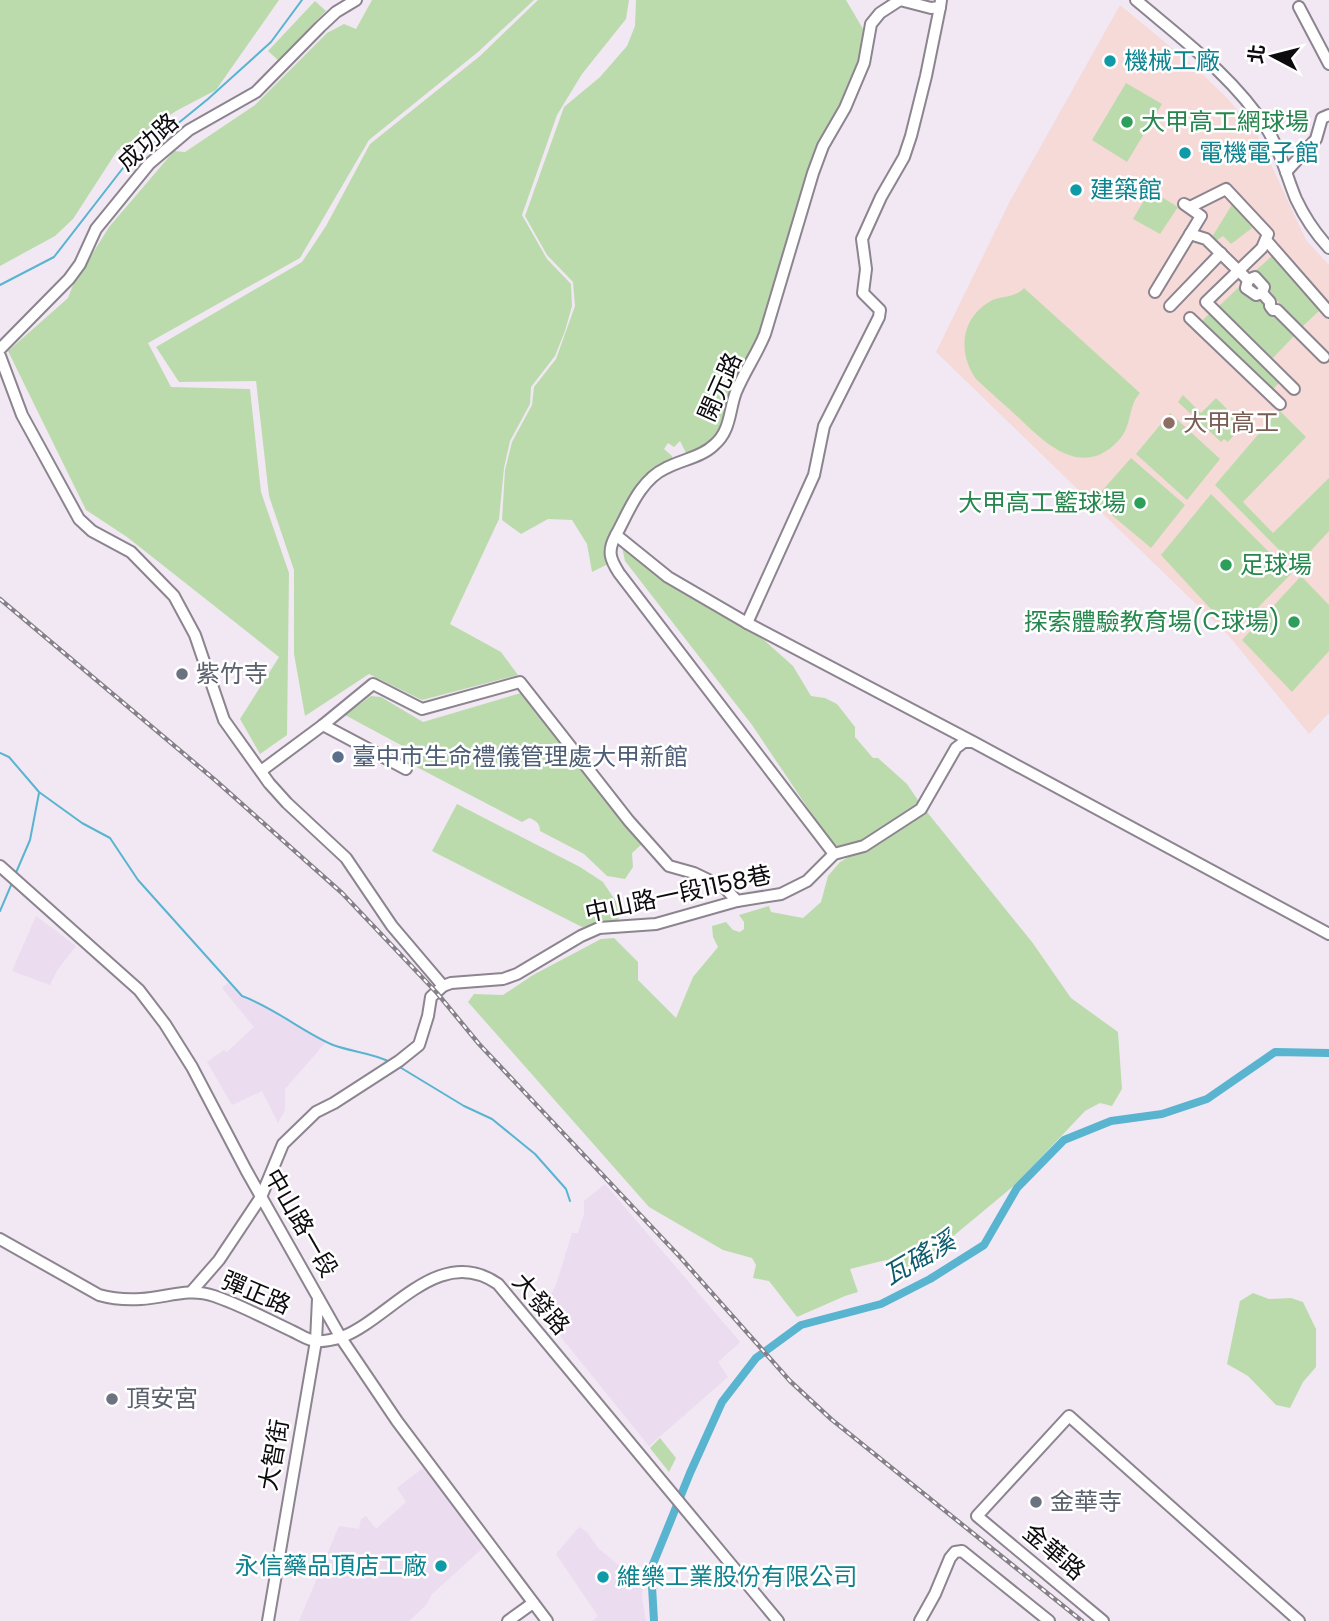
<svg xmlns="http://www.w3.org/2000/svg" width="1329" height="1621" viewBox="0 0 1329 1621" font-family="Poppins,'Noto Sans TC',sans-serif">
<rect width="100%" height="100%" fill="#f1e8f4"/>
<g fill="#ebdcef">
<polygon points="36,916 76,946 58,969 50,985 12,971"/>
<polygon points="228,983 242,998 264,1005 289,1022 326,1042 285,1089 285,1110 278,1123 262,1091 232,1105 207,1062 224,1050 227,1052 254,1027 222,988"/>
<polygon points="605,1184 740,1342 718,1362 728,1377 649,1446 539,1310 548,1300 556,1285 572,1233 578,1233 584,1214 584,1201"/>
<polygon points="427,1465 486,1545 432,1594 426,1605 409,1621 299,1621 339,1526 359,1529 361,1519 366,1516 376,1529 406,1502 397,1488"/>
<polygon points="579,1527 587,1532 598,1548 617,1564 627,1568 643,1586 642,1599 646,1621 592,1621 598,1616 556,1554"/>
</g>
<polygon fill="#f5dad8" points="1120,5 1196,68 1227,98 1256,132 1306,240 1329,265 1329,713 1309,734 1229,636 936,352 1010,201"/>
<g fill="#bcdbad">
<polygon points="0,0 279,0 216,90 176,111 117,151 73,219 55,236 0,266"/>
<polygon points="372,0 534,0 478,52 369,140 300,258 148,343 171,387 250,389 261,492 289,573 287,735 260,754 240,719 279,657 127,537 86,510 8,351 68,298 73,285 109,227 174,151 185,152 255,105 327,33 344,24 356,29"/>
<polygon points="538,0 629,0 626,19 582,74 557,115 522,215 547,259 571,284 572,306 565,331 555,356 531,387 530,404 510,441 504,468 499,519 450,624 501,652 518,675 422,700 369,674 305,716 294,654 294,570 269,496 256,381 179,382 156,347 302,262 326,226 370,144 480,56"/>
<polygon points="636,0 846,0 866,34 854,97 813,178 772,326 738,388 727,426 709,444 687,455 680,441 674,447 668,443 664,449 672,456 672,463 652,475 617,539 613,556 654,621 608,564 592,572 587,544 572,520 548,519 521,534 502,520 505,470 512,442 532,405 534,387 556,359 575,306 573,282 547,255 525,216 564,107 600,77 627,46 635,26"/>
<polygon points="315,1 326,11 278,60 268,51"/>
<polygon points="1126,83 1162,104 1127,162 1092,140"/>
<polygon points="1150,190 1178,207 1160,234 1133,219"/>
<polygon points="1233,203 1252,228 1231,244 1223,236 1217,240 1212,237"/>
<polygon points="1273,255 1320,310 1302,327 1270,293 1264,279 1254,272"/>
<polygon points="1239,287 1260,299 1296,334 1271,360 1219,306"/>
<path d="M1024 288 1140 393C1127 407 1133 426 1118 441 1083 478 1048 446 1021 420 1006 406 991 393 976 379 958 354 960 319 989 302 1001 295 1014 299 1024 288Z"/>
<polygon points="1212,311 1283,379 1270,392 1199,324"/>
<polygon points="1183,395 1201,413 1216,398 1243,425 1228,442 1224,439 1221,442 1178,402"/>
<polygon points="1279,410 1306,437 1243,502 1273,533 1329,478 1329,531 1296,567 1215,485"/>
<polygon points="1170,413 1220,459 1187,500 1136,454"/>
<polygon points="1131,458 1185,505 1151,548 1094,500"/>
<polygon points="1211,494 1291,574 1233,633 1161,555"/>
<polygon points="626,542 756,633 793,666 811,696 825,698 837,704 855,727 855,737 873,758 878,758 907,784 922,806 866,842 834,847 752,725 625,561 622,547"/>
<polygon points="1301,576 1329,605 1329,651 1292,692 1242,640"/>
<path d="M521 693 642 844 632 853 633 867 625 879 607 876 584 854 540 831C540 824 536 820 529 818L522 822 407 762 410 750 345 715 371 696 381 697 423 722Z"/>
<polygon points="457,804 580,867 603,882 623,912 617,921 582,927 432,851"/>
<polygon points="927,812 1032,942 1071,998 1118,1032 1122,1089 1112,1106 1100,1103 1085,1111 1016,1184 904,1277 886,1260 850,1269 858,1292 845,1296 797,1317 769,1281 753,1278 756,1265 752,1258 723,1250 649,1207 468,1002 474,994 503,995 533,975 601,939 614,938 638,962 638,980 676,1018 693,977 718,947 713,937 712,926 726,922 733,930 740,932 744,929 744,922 739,915 769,906 771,912 803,918 821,902 828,876 840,862"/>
<polygon points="1253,1293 1269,1299 1291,1298 1303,1302 1316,1329 1316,1367 1303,1382 1290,1408 1276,1405 1248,1376 1227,1364 1240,1301"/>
<polygon points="660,1438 676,1458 669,1472 650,1448"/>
</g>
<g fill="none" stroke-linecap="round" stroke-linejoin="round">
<g stroke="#59b4d0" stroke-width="2">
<polyline points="0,285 54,257 123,168 208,99 271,42 302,0"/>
<path d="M0 753 9 757 39 792 82 823 110 838 138 880 242 996C275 1008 301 1031 333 1045 352 1052 373 1053 390 1062"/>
<polyline points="15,875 30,840 39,793"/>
<polyline points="0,911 12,883"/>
<polyline points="398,1066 464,1106 492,1119 535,1154 566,1189 570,1201"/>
</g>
<polyline stroke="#59b4d0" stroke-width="8" points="654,1621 651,1569 690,1473 722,1402 756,1358 801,1325 881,1304 930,1279 984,1245 1017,1188 1064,1140 1111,1121 1162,1114 1207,1099 1275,1052 1329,1053"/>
<g stroke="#8c848f" stroke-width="14">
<g id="minor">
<path d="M941 0 940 7 931 8 900 0 880 13 871 24 864 63 845 108 823 146 813 173 765 334C757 354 744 372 736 392 729 410 731 431 714 445 702 457 681 460 666 468 640 480 629 511 616 535L668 577 747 623 975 743 1329 934"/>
<path d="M1136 0C1182 39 1234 77 1267 129 1281 151 1286 175 1296 199 1304 216 1316 234 1329 248"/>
<polyline points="1299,7 1329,64"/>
<polyline points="1286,172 1316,139 1322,118 1329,115"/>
<polyline points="1190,234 1206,239 1248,280 1255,277 1264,287 1262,293 1270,302 1270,306 1273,310 1277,310 1324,357"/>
<polyline points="1266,240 1329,312"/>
<polyline points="1248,280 1246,288 1256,295 1262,293"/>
<polyline points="1155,292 1201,216 1184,204 1190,207 1226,189 1268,234 1262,248 1206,302 1294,389"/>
<polyline points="1170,306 1221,253"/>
<polyline points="1190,318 1280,404"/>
<polyline points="0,349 69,279 80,264 96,229 149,164 189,130 256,92 320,27 336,12 356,0"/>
<polyline points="0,356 22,415 79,519 92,531 131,552 174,596 195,635 224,720 269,783 287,803 346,858 392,926 443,986"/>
<path d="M616 535C607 551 610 559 619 573L834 854"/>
<polyline points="747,623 814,475 824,426 879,317 880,310 863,293 866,269 862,239 881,197 904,157 911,136 926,76 940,7"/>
<polyline points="323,725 406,769"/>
<polyline points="261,771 323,725 373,684 422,709 520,682 629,821 669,866 694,873 725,888 737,901"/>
<polyline points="0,866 139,990 165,1024 192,1067 246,1170 341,1338 397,1421 547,1621"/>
<path d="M0 1239 99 1295C113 1299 126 1300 141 1299 166 1298 188 1287 214 1296 241 1305 266 1319 292 1331 299 1334 309 1341 316 1341 323 1342 336 1339 342 1337 391 1318 439 1243 498 1284L778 1621"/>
<polyline points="192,1291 219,1260 261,1197 283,1144 316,1112 334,1103 399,1061 419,1045 428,1016 431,997 443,986 451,983 503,979 517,974 581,936 599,928 656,924 737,901 781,894 807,881 834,854 864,846 921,809 956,748 964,742 972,742"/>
<polyline points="268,1621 316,1341 318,1299"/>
<polyline points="508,1621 533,1603"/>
<polyline points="920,1621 935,1594 950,1558 955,1552 962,1551 1049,1621"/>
<polyline points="1103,1621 977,1516 1069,1416 1299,1621"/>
</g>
</g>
<use href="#minor" stroke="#fff" stroke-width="10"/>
<g stroke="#868088" stroke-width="4.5">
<polyline id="rail" points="0,599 215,780 342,893 437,993 479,1044 680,1257 790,1381 831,1419 1082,1621"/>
</g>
<use href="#rail" stroke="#fff" stroke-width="2" stroke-dasharray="5" stroke-linecap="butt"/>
</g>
<g fill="#0f9aa8" stroke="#fff" stroke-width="2.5">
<circle cx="1110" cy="61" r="7"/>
<circle cx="1185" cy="153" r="7"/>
<circle cx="1076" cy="190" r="7"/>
<circle cx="441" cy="1566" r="7"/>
<circle cx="603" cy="1577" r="7"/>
</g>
<g fill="#2e9e5b" stroke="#fff" stroke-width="2.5">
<circle cx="1127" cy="122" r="7"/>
<circle cx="1140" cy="503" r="7"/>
<circle cx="1226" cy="565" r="7"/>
<circle cx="1294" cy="622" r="7"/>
</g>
<circle fill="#8d6e63" stroke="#fff" stroke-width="2.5" cx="1169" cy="423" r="7"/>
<g fill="#6b7280" stroke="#fff" stroke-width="2.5">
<circle cx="182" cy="674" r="7"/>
<circle cx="112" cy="1399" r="7"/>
<circle cx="1036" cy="1502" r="7"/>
</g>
<circle fill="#5c6f8a" stroke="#fff" stroke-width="2.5" cx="338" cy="757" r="7"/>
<g text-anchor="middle" stroke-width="5" stroke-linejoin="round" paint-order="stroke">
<g font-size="24" fill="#0d838f" stroke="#fff" text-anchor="start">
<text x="1124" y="69">機械工廠</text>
<text x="1199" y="161">電機電子館</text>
<text x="1090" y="198">建築館</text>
<text x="427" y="1574" text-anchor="end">永信藥品頂店工廠</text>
<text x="617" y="1585">維樂工業股份有限公司</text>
</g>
<g font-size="24" fill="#27864d" stroke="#fff" text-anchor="start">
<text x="1141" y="130">大甲高工網球場</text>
<text x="1126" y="511" text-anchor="end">大甲高工籃球場</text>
<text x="1240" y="573">足球場</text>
<text x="1280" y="630" text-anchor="end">探索體驗教育場(C球場)</text>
</g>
<g font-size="24" fill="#0e0b0f" stroke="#fff">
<text transform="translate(148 142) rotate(-42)" y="8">成功路</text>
<text transform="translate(720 387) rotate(-66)" y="8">開元路</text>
<text transform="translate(678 894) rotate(-12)" y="8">中山路一段1158巷</text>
<text transform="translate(301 1223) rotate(60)" y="8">中山路一段</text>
<text transform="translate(256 1293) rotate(23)" y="8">彈正路</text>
<text transform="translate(541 1304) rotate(49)" y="8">大發路</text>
<text transform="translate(274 1455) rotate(-80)" y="8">大智街</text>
<text transform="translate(1054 1552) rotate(40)" y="8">金華路</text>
</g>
<g font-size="24" fill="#785e54" stroke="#fff" text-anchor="start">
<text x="1183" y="431">大甲高工</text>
</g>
<g font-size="24" fill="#5b616d" stroke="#fff" text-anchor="start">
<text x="196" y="682">紫竹寺</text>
<text x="126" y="1407">頂安宮</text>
<text x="1050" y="1510">金華寺</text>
</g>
<g font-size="24" fill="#4e5e75" stroke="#fff" text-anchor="start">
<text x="352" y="765">臺中市生命禮儀管理處大甲新館</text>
</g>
<g font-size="26" font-style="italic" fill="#0e5b6f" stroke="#fff">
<text transform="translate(919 1258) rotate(-30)" y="9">瓦磘溪</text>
</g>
</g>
<g transform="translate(1273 56) rotate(277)" stroke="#ffffff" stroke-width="5" paint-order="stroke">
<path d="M0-5L12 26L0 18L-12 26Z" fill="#0e0b0f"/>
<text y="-10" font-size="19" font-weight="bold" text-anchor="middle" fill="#0e0b0f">北</text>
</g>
</svg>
